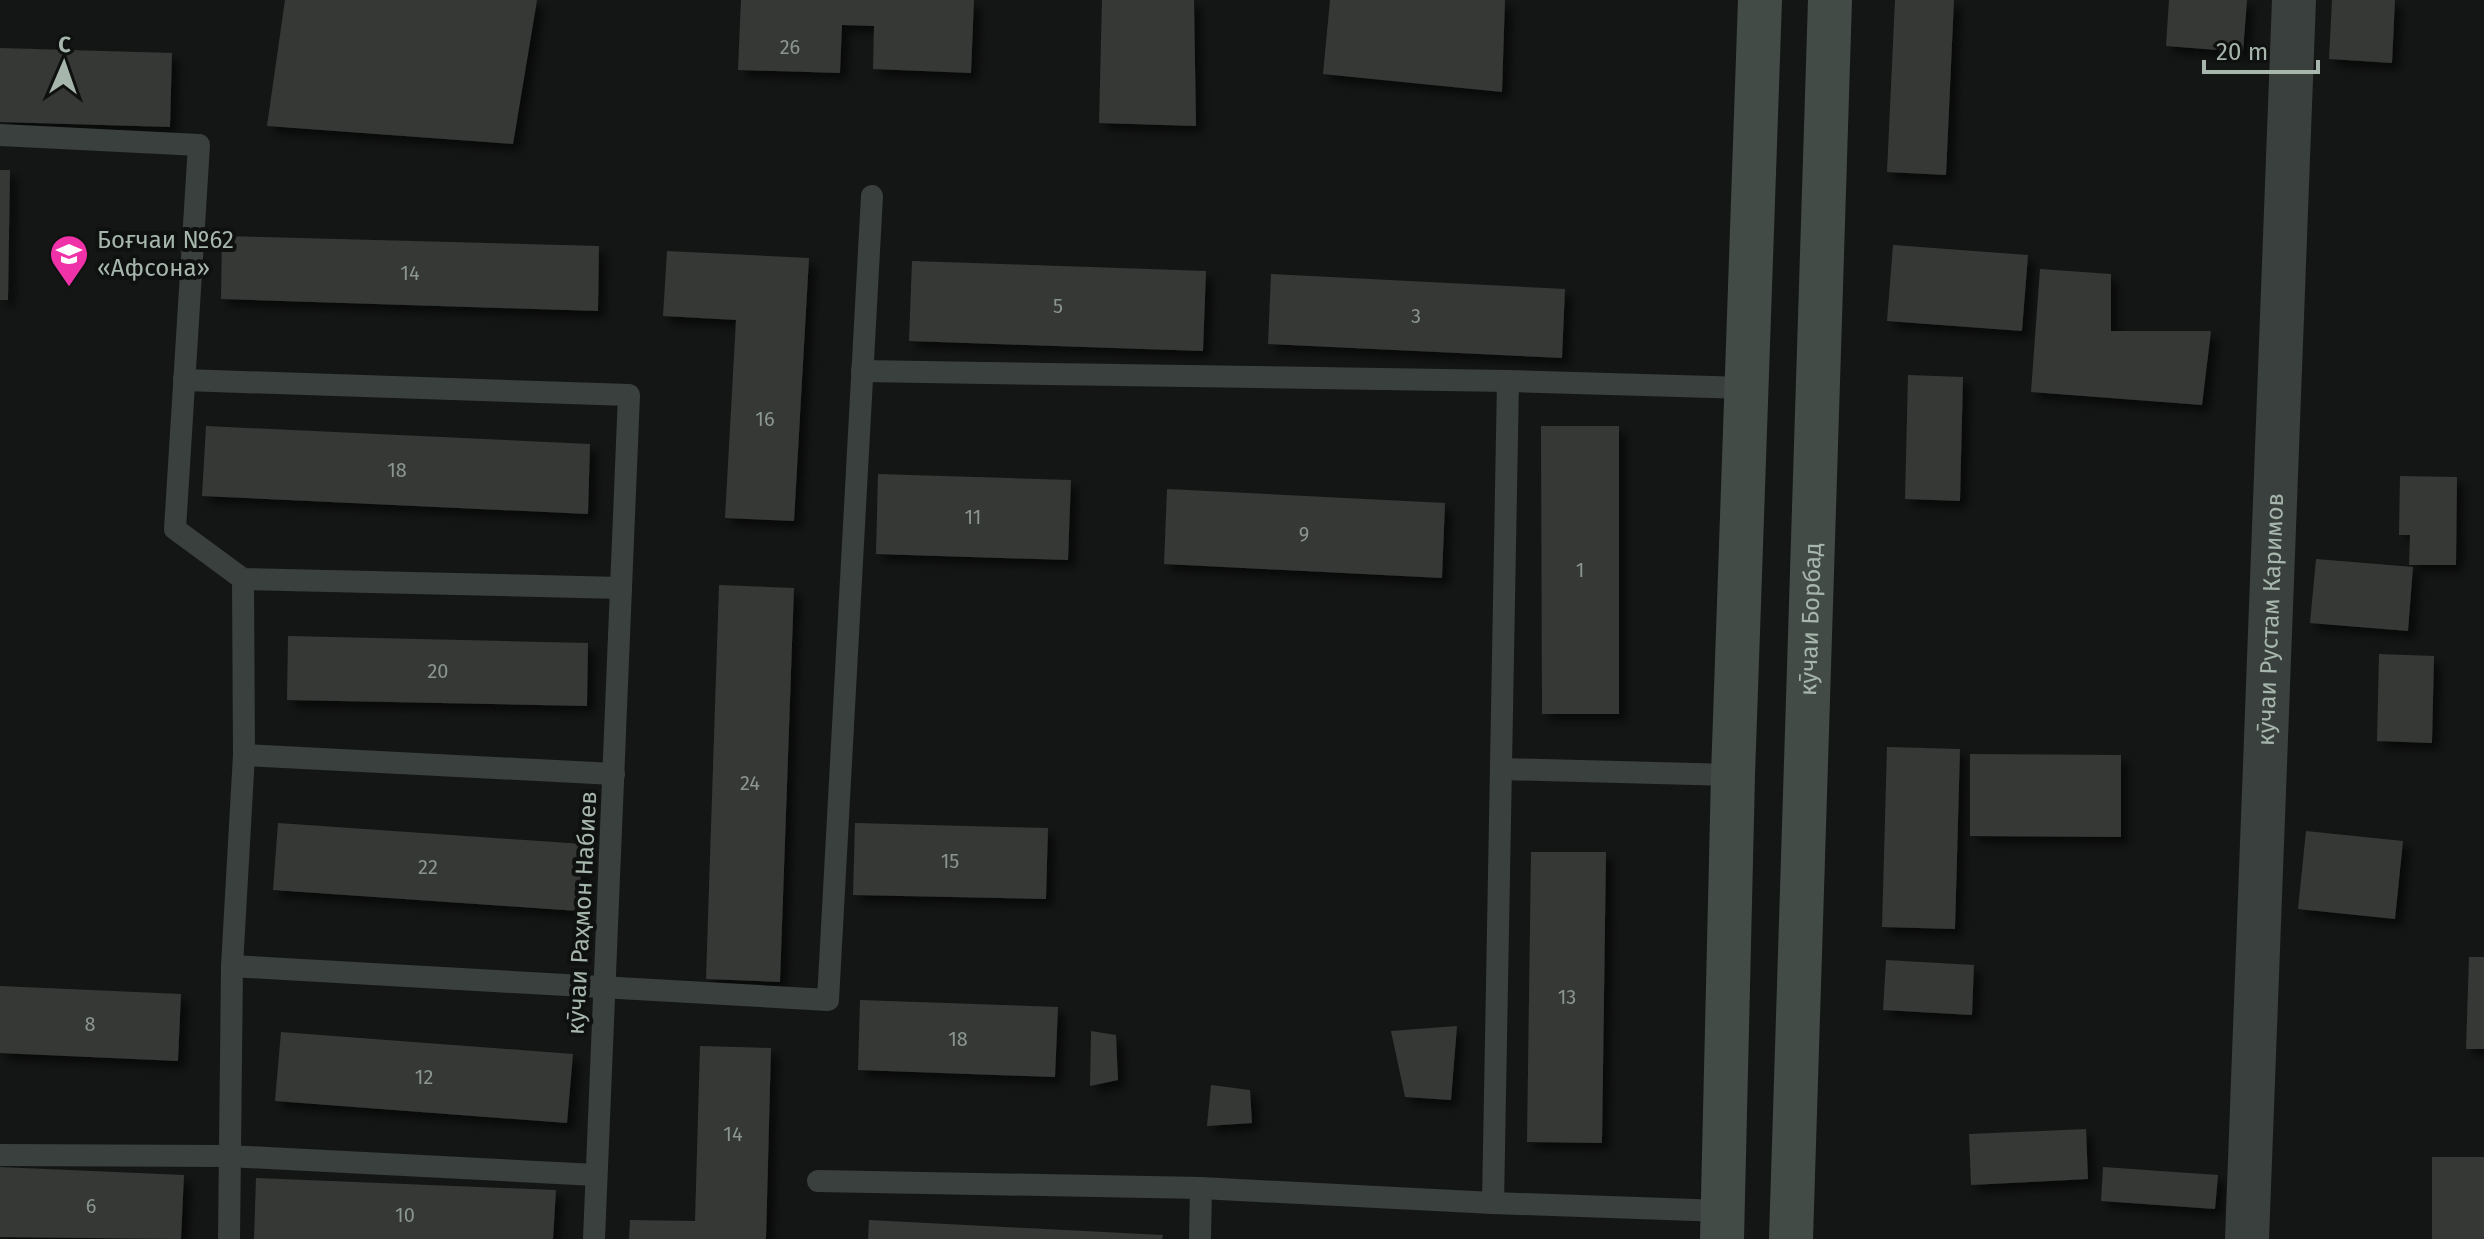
<svg xmlns="http://www.w3.org/2000/svg" width="2484" height="1239" viewBox="0 0 2484 1239" font-family="'Fira Sans',sans-serif">
<defs>
<filter id="shadow"><feDropShadow dx="7" dy="7" stdDeviation="4" flood-color="#0009"/></filter>
</defs>
<rect width="100%" height="100%" fill="#141615"/>
<g fill="#343836" filter="url(#shadow)">
<polygon points="285,0 537,0 513,144 267,126"/>
<polygon points="741,0 974,0 971,73 873,69 874,26 842,25 840,73 738,70"/>
<polygon points="1102,0 1194,0 1196,126 1099,123"/>
<polygon points="1330,0 1505,0 1502,92 1323,74"/>
<polygon points="1895,0 1954,0 1946,175 1887,172"/>
<polygon points="2169,0 2247,0 2243,52 2166,46"/>
<polygon points="2332,0 2395,0 2392,63 2329,59"/>
<polygon points="0,48 172,53 170,127 0,122"/>
<polygon points="0,170 10,170 8,300 0,300"/>
<polygon points="222,236 599,246 598,311 221,299"/>
<polygon points="1893,245 2028,255 2022,331 1887,321"/>
<polygon points="667,251 809,258 794,521 725,518 736,320 663,316"/>
<polygon points="912,261 1206,271 1203,351 909,341"/>
<polygon points="2040,269 2111,274 2111,331 2211,331 2202,405 2031,392"/>
<polygon points="1271,274 1565,289 1562,358 1268,344"/>
<polygon points="1908,375 1963,377 1960,501 1905,499"/>
<polygon points="206,426 590,444 588,514 202,496"/>
<polygon points="1541,426 1619,426 1619,714 1542,714"/>
<polygon points="878,474 1071,480 1068,560 876,554"/>
<polygon points="2400,476 2457,477 2456,565 2409,565 2410,535 2399,535"/>
<polygon points="1167,489 1445,503 1442,578 1164,564"/>
<polygon points="2316,559 2413,567 2408,631 2310,623"/>
<polygon points="719,585 794,588 780,982 706,979"/>
<polygon points="288,636 588,643 587,706 287,700"/>
<polygon points="2379,654 2434,656 2432,743 2377,741"/>
<polygon points="1887,747 1960,749 1955,929 1882,927"/>
<polygon points="1970,754 2121,755 2121,837 1970,836"/>
<polygon points="278,823 583,844 578,911 273,890"/>
<polygon points="855,823 1048,828 1046,899 853,895"/>
<polygon points="2306,831 2403,841 2395,919 2298,909"/>
<polygon points="1531,852 1606,852 1602,1143 1527,1142"/>
<polygon points="2469,957 2484,957 2484,1049 2466,1049"/>
<polygon points="1886,960 1974,965 1972,1015 1883,1010"/>
<polygon points="0,986 181,994 178,1061 0,1053"/>
<polygon points="860,1000 1058,1007 1055,1077 858,1070"/>
<polygon points="1457,1026 1451,1100 1405,1097 1391,1031"/>
<polygon points="1091,1031 1116,1035 1118,1080 1090,1086"/>
<polygon points="281,1032 573,1054 567,1123 275,1101"/>
<polygon points="700,1046 771,1048 766,1239 629,1239 630,1220 695,1221"/>
<polygon points="1211,1085 1250,1090 1252,1123 1207,1126"/>
<polygon points="2086,1129 2088,1179 1971,1185 1969,1134"/>
<rect x="2432" y="1157" width="52" height="82"/>
<polygon points="0,1167 184,1175 181,1239 0,1237"/>
<polygon points="2103,1167 2218,1175 2215,1209 2101,1201"/>
<polygon points="256,1178 556,1190 553,1239 254,1239"/>
<polygon points="869,1220 1163,1235 1162,1239 868,1239"/>
</g>
<g fill="none" stroke-linecap="round" stroke-linejoin="round">
<g stroke="#3a403d" stroke-width="22">
<polyline points="0,135 199,145 175,529 243,579 621,588"/>
<polyline points="862,371 1508,381 1746,388"/>
<polyline points="184,380 629,395 594,1239"/>
<polyline points="244,755 614,774"/>
<polyline points="1501,769 1733,775"/>
<polyline points="232,966 828,1000 872,196"/>
<polyline points="0,1155 228,1156 596,1175"/>
<polyline points="818,1181 1201,1188 1493,1203 1508,381"/>
<polyline points="1493,1203 1723,1211"/>
<polyline points="229,1239 232,966 244,755 243,579"/>
<polyline points="1200,1239 1201,1188"/>
</g>
<path stroke="#3a403d" stroke-width="44" id="s1" d="M2247 1239 2294 0"/>
<g stroke="#434b47" stroke-width="44">
<polyline points="1722,1239 1733,775 1760,0"/>
<path id="s2" d="M1791 1239 1830 0"/>
</g>
</g>
<defs>
<g id="school-pin" transform="scale(2)"><path d="M0 17L-7.5 6A9.5 9.5 0 1 1 7.5 6Z" fill="#ef32a8" stroke="#0f1110"/><path d="M0-5L7-2L0 1L-7-2ZM-4 1L0 2.5L4 1V4Q0 6-4 4Z" fill="#fff"/></g>
</defs>
<g fill-rule="evenodd">
<use href="#school-pin" x="69" y="254"/>
</g>
<g text-anchor="middle" stroke-width="8" stroke-linejoin="round" paint-order="stroke">
<g font-size="20" fill="#8a968e">
<text x="790" y="54">26</text>
<text x="410" y="280">14</text>
<text x="1058" y="313">5</text>
<text x="1416" y="323">3</text>
<text x="765" y="426">16</text>
<text x="397" y="477">18</text>
<text x="973" y="524">11</text>
<text x="1304" y="541">9</text>
<text x="1580" y="577">1</text>
<text x="438" y="678">20</text>
<text x="750" y="790">24</text>
<text x="950" y="868">15</text>
<text x="428" y="874">22</text>
<text x="1567" y="1004">13</text>
<text x="90" y="1031">8</text>
<text x="958" y="1046">18</text>
<text x="424" y="1084">12</text>
<text x="733" y="1141">14</text>
<text x="91" y="1213">6</text>
<text x="405" y="1222">10</text>
</g>
<g font-size="24" fill="#a6b6ac" stroke="#0f1110" text-anchor="start">
<text x="97" y="248">Боғчаи №62<tspan x="97" dy="28">«Афсона»</tspan></text>
</g>
<g font-size="24" fill="#a6b6ac" stroke="#0f1110">
<text dy="8" stroke="none"><textPath href="#s2" startOffset="620">кӯчаи Борбад</textPath></text>
<text dy="8" stroke="none"><textPath href="#s1" startOffset="620">кӯчаи Рустам Каримов</textPath></text>
<text transform="translate(582 913) rotate(-87)" y="8">кӯчаи Раҳмон Набиев</text>
</g>
</g>
<g transform="translate(64 64) rotate(2)" stroke="#0f1110" stroke-width="6" paint-order="stroke">
<path d="M0-6L14 30L0 20L-14 30Z" fill="#a6b6ac"/>
<text y="-12" font-size="22" font-weight="bold" text-anchor="middle" fill="#a6b6ac">С</text>
</g>
<path d="M2204 60v12h114v-12" fill="none" stroke="#a6b6ac" stroke-width="4"/>
<text x="2216" y="60" font-size="24" fill="#a6b6ac" stroke="#0f1110" stroke-width="6" paint-order="stroke">20 m</text>
</svg>
